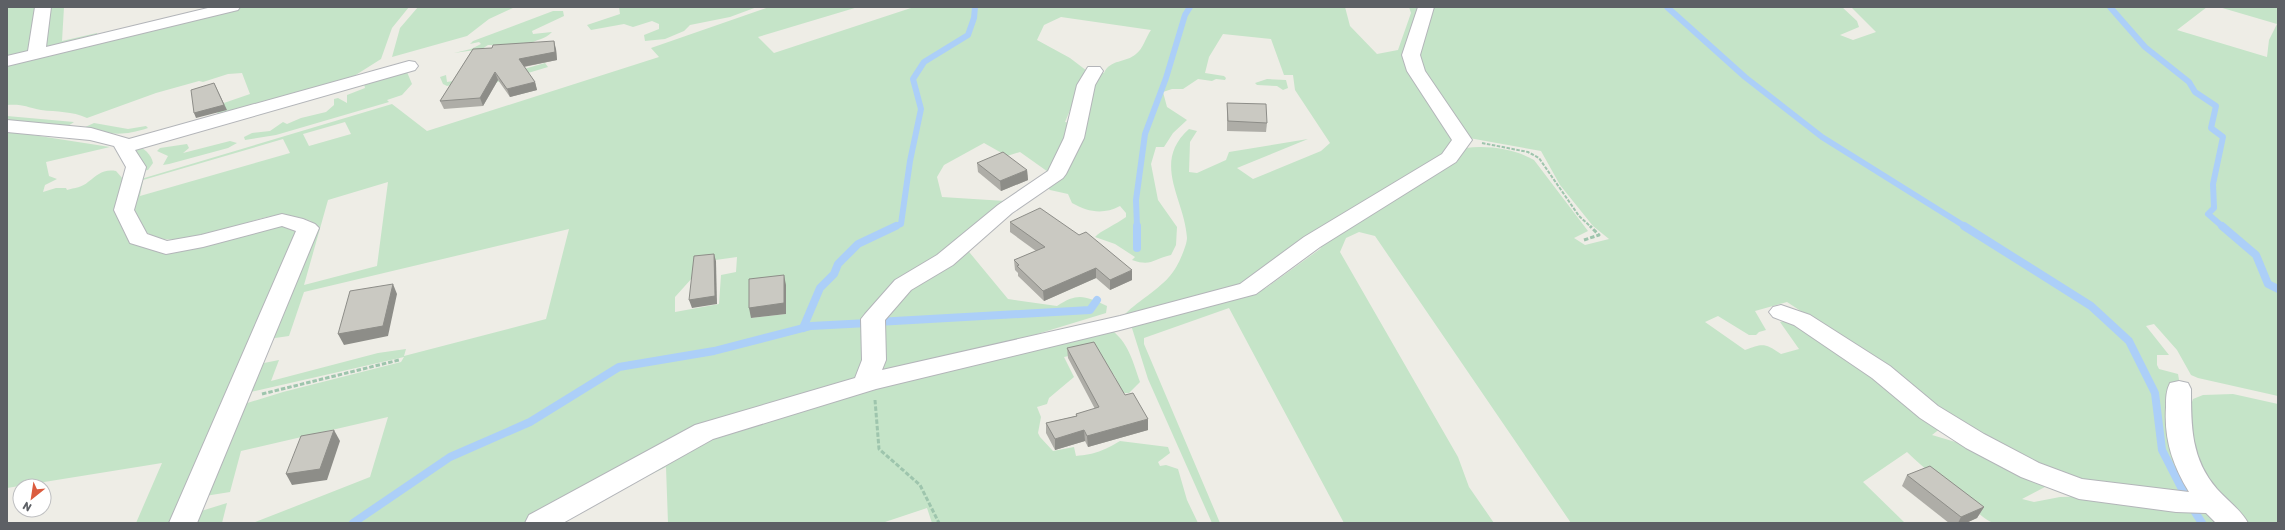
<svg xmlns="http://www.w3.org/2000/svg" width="2285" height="530" viewBox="0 0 2285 530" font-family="Rubik,sans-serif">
<rect width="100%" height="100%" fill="#eeede6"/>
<g fill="#c5e4c8" fill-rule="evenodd">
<polygon points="7,7 37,7 28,53 7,60"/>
<polygon points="48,7 64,7 62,41 97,33 97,35 45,48"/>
<path d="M238 7H409L392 28 381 59 351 78 137 137 217 114 221 104 250 94 242 73 228 74 203 82 199 81 156 93 87 118C72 111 57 112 41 110 25 107 24 104 7 105V63Z"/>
<polygon points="418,7 515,7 489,19 467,36 392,57 400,28"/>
<polygon points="619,7 757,7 730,17 690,25 684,31 665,39 645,41 644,35 659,29 659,24 652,21 633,27 624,24 591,30 587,25 620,14"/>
<path d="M769 7H858L758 37 774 53 914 7H1345L1350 26 1377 54 1398 50 1411 13 1409 7 1422 9C1418 20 1410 33 1408 46 1403 74 1443 114 1457 139L1449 154 1438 163 1331 228 1264 276 1246 286 1163 310 1126 317 1125 314C1139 300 1164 287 1175 269 1179 263 1187 245 1187 238 1185 199 1151 163 1189 129L1197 131 1190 142 1189 172 1197 173 1226 160 1229 152 1308 139 1237 168 1253 179 1321 151 1330 143 1295 90 1293 75H1284L1271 39 1223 34 1209 57 1205 73 1224 76 1226 78 1225 80 1216 79 1212 81 1198 79 1183 89H1172L1163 92 1167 107 1187 120 1173 133 1164 147H1156L1151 164 1158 200 1177 227 1176 245 1171 255C1152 259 1152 267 1132 260L1135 257 1115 244 1095 237C1100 231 1117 224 1126 217V213L1120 206C1103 215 1088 212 1072 203L1068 194 1050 190 1046 186 1047 183 1059 175 1078 138 1088 94 1097 72 1104 73C1110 59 1126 63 1136 54 1143 49 1146 37 1151 30L1061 17 1044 25 1037 40 1070 58 1087 71 1065 122 1070 123 1063 156 1051 174 1020 152 1007 156 984 143 944 165 937 177 942 197 1005 201 940 257 910 275 870 314 866 326 869 361 865 371 853 384 705 427 523 523H253L370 477 388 417 241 451 230 492 205 496 201 494 241 405 283 392 401 362 404 357 246 393 259 364 279 360 271 381 378 353 406 349 404 356 546 319 569 229 304 292 289 336 268 339 313 227 311 221C299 217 285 214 272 216 239 221 144 270 135 210 133 199 133 188 141 179L392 104 427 131 659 57 651 48ZM345 122 351 134 309 146 303 134ZM283 139 290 153 140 196 143 180ZM388 182 377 266 304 285 328 200ZM737 257 736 272 721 275 719 304 675 312V297L693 277 694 263ZM786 285V314L751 318 752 290Z"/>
<path d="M1430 7H1842L1857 21 1859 27 1840 35 1853 40 1876 32 1851 7H2207L2177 30 2267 57 2269 40 2277 24 2219 7H2278V396L2198 378 2191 375 2177 350 2154 324 2146 326 2169 355H2157V365L2159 369 2178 374 2199 495 2084 485 1956 428 1903 378 1787 302 1755 311 1766 330 1759 332 1756 335H1749L1718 316 1705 322 1745 350C1763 343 1765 343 1781 354L1799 349 1780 322 1787 320 1809 329 1941 428 1932 435 1979 449 2039 480 2045 487 2022 499 2034 502 2060 497 2100 496 2208 507 2226 523H1993C1981 518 1975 508 1965 500 1945 484 1925 470 1907 452L1863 482 1905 523H1571L1375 236 1359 232 1346 238 1340 252 1458 457 1469 487 1494 523H1344L1229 308 1144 338V344L1220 523H1212L1148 379 1131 325 1225 302 1266 288 1320 249 1324 243 1466 148C1488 145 1515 149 1534 160L1588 231 1574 238 1585 245 1609 239 1593 226 1560 185 1541 151 1469 138 1427 79 1416 54Z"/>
<path d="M553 11H563L564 16 532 31 533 34 552 32C545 40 536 39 528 45H488L482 49 454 53 471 49 481 44 479 42 470 44 473 41Z"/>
<polygon points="545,63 548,67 491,84 472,80 447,86 443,84 440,77 446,75 447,82 524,69"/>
<polygon points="407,72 412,84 402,95 387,100 389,102 276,135 245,140 244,137 252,133 270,131 283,122 287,124 301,118 326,112 334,105 334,99 338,98 347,103 347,95 365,88 363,79"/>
<polygon points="1267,79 1286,80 1288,88 1283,90 1277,86 1257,85 1255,83"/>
<polygon points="7,116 74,122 68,126 7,121"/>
<path d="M94 123 128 129 146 126 148 128C121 137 110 134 83 128Z"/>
<path d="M7 131 110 147 46 162 49 176 57 179 45 185 43 192 56 188H66L67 190C74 188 83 187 88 182 98 175 102 169 116 171L123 179C119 222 112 242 162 251L277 224 291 227 296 232 171 523H136L162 463 7 488Z"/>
<polygon points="230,141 237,143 228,148 169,164 163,165 168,156 157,151 160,148 187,144 189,148 183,153"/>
<path d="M136 145C144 148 151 154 153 163L148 170 142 171 133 151Z"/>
<path d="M965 247 1008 299 1057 306C1078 292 1085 296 1107 306L1106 313 965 356 879 378 881 313Z"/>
<path d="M1110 329C1128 341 1133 362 1140 382L1129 393H1124L1116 388C1119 377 1113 375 1108 368 1103 363 1100 355 1097 350L1064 357 1074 377 1049 398 1047 404 1037 407 1041 417 1038 433 1040 437 1053 451 1074 447 1076 456C1096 454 1103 451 1120 441L1168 447 1170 453 1158 462 1160 466 1166 465 1178 469 1187 500 1198 523H932L927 508 882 523H668L666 467 571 514 542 523 664 459 768 415Z"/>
<polygon points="2233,394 2278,404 2278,523 2239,523 2197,470 2186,420 2193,399 2203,395"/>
<polygon points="227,503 222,523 190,523 198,512"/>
</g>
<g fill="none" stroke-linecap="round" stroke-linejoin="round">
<g stroke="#accff8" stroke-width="6">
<polyline points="1667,7 1745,77 1822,137 1966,227"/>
<polyline points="2110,7 2145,47 2189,82 2195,92 2216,106 2211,128 2223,137 2213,184 2214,208 2208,214 2223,227"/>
<polyline points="894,227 901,224 910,161 921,109 913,79 924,62 968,35 974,18 975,7"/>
<polyline points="1137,227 1136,200 1145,134 1166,78 1185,15 1190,7"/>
</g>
<g stroke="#accff8" stroke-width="8">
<polyline points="1137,226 1137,248"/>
<polyline points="1964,226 2091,306 2129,341 2155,393 2162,450 2187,499"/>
<polyline points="2222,226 2256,255 2268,284 2278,289"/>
<polyline points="877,322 1090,310 1097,300"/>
<polyline points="803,328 820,288 834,274 838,264 858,244 896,226"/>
<polyline points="2193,509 2202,523"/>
<polyline points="353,523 450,457 530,422 619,367 714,351 811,326 868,323"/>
</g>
<g stroke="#b3b5b9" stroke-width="2">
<g id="minor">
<polygon points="35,7 51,7 46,47 212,7 240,7 238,10 7,66 7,56 28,51"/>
<polygon points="1418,7 1434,7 1420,55 1425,71 1472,140 1456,162 1320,247 1256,294 1120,330 876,389 713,439 563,523 525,523 529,515 695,425 855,378 862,360 861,319 865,314 895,280 937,255 998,205 1048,171 1064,138 1077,85 1088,67 1100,67 1103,71 1095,85 1084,138 1066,174 1063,178 1012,213 953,265 911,290 885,320 886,360 882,370 1120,316 1240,284 1304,237 1442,154 1452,140 1407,71 1402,55"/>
<polygon points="409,61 415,62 418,66 415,70 135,150 146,167 134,210 147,234 167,241 201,235 282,214 303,219 315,224 319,228 197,523 169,523 296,231 282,226 203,247 166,254 130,243 114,210 126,167 114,146 90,140 7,132 7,120 91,128 129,139"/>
<path d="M1781 305 1810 315 1890 366 1938 406 1984 434 2039 463 2082 479 2189 492C2172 464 2164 439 2166 407 2166 398 2166 391 2170 383L2179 381 2188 383 2191 389C2191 426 2191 459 2217 489 2227 500 2241 510 2248 523H2216L2206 513 2176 512 2079 499 2021 477 1966 448 1920 418 1872 378 1794 325 1773 317 1769 312 1773 307Z"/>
</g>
</g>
<polyline stroke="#9ec5ad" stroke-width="2" stroke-dasharray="3.5 1.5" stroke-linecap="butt" points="1482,143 1528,152 1539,158 1579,216 1591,227"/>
<g stroke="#9ec5ad" stroke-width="3" stroke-dasharray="4.5 2" stroke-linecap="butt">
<polyline points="1584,240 1599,235 1590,226"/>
<polyline points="262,394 399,360"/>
<polyline points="875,400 879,449 920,485 939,523"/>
</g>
<use href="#minor" fill="#fff" fill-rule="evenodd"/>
</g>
<g fill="#aeada7">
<polygon points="473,49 556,49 557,60 524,67 535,82 537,90 510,97 498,80 483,106 444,109 440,101"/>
<polygon points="1227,103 1267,123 1266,132 1227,131"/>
<polygon points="977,163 1027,170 1028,180 1001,191 978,172"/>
<polygon points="1010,222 1132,280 1110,290 1096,278 1044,301 1018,276 1018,273 1015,270 1014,260 1036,251 1010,232"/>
<polygon points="1067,348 1125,395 1148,430 1088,447 1085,441 1055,450 1046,433 1046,423 1076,416 1076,414 1095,409 1068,358"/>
<polygon points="1907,475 1984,507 1977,518 1966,523 1949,523 1902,486"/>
</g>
<g fill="#8d8d88">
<polygon points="554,41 556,49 557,60 522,67 519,59"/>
<polygon points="495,72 498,80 483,106 480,98"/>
<polygon points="535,82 537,90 510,97 507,89"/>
<polygon points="214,83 227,110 196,118 194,113"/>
<polygon points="1027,170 1028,180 1001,191 1000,181"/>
<polygon points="714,254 716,261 717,304 692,308 689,300"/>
<polygon points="1096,268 1096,278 1044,301 1043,291"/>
<polygon points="1132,270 1132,280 1110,290 1110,280"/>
<polygon points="784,275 786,285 786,314 751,318 749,308"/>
<polygon points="393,284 397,294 388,336 344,345 338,334"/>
<polygon points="1148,419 1148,430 1088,447 1087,436"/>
<polygon points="334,430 340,441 327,480 292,485 286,474"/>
<polygon points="1084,430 1085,441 1055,450 1055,439"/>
<polygon points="1984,507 1977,518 1966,523 1958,523 1961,517"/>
</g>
<g fill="#cac9c2" stroke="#8d8d88">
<polygon points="554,41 555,52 519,59 535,82 507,89 495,72 480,98 440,101 473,49 492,48 493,45"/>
<polygon points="214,83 224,105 194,113 191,90"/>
<polygon points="1227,103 1266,104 1267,123 1228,121"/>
<polygon points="1003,152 1027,170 1000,181 977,163"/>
<polygon points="1040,208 1079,235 1086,232 1132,270 1110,280 1096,268 1043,291 1017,266 1019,265 1014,260 1045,247 1010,222"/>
<polygon points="714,254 715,296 689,300 694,256"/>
<polygon points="784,275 784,303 749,308 749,279"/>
<polygon points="393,284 383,326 338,334 350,291"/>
<polygon points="1094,342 1125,395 1133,393 1148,419 1087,436 1084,430 1055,439 1046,423 1077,416 1076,414 1099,407 1067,348"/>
<polygon points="334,430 320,469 286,474 301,436"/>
<polygon points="1930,466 1984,507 1961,517 1907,475"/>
</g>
<rect width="2285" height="530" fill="none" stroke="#5d6065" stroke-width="16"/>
<g transform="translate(32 498) rotate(210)"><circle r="19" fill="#ffffff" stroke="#bebfc1"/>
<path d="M0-3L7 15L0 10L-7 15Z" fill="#db5c3f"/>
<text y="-6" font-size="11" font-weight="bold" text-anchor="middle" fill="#5d6065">N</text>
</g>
</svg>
